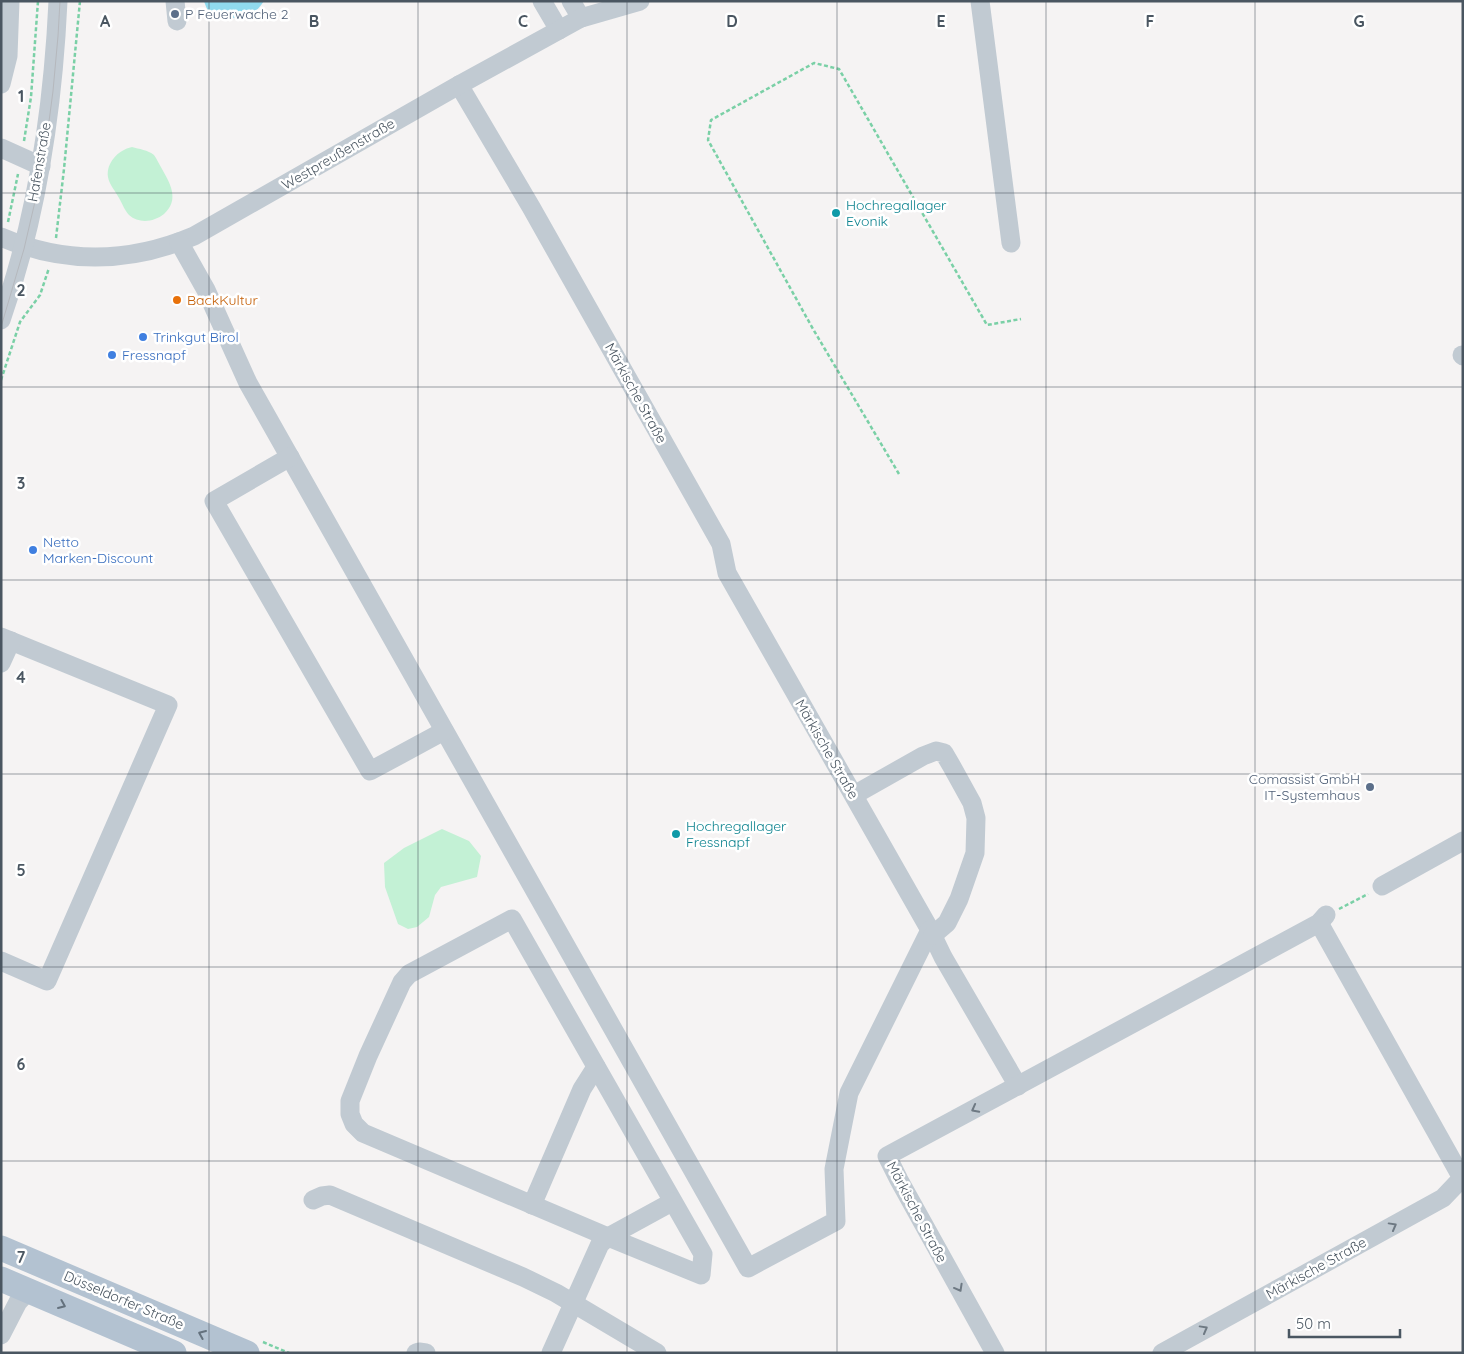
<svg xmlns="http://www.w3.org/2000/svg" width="1464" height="1354" viewBox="0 0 1464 1354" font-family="Quicksand,sans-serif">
<rect width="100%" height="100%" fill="#f5f3f3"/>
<g fill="#c3f1d5">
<path d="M132 147C139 149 148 150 154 155 157 159 159 164 162 169 170 183 180 200 164 214 154 222 139 224 129 215 125 211 122 203 119 198 116 192 109 184 108 177 106 163 118 150 132 147Z"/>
<polygon points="442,829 469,841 481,856 477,877 441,887 435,895 429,917 417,927 408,929 398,924 385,887 384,863 404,848"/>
</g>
<path fill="#90daee" d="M204 1H264C259 8 254 15 246 17 243 19 238 18 235 18 218 19 209 18 204 1Z"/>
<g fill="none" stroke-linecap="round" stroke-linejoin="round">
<g stroke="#7ad0a6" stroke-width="2.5" stroke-dasharray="4 2.5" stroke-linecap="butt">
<polyline points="24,141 31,97 38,1"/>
<polyline points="8,222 18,174"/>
<polyline points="56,238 64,169 80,1"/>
<polyline points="1,380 20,322 40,295 49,268"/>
<polyline points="899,474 813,329 708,140 711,120 814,63 839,69 987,325 1021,319"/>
<polyline points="1339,909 1368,894"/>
<polyline points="263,1342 289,1353"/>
</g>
<g stroke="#c1cad2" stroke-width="19">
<polyline points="175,1 177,21"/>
<polyline points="542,1 559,30"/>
<polyline points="571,1 581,18"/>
<polyline points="980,1 1011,243"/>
<polyline points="1,84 8,56 10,1"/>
<polyline points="459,85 531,207 721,544 727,573 930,930 943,957 1018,1086"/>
<polyline points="1,148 41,166"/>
<path d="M1 237C66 265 130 263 194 236L459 85 581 18 640 1"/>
<polyline points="179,242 206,290 248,383 748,1268 836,1221 834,1169 849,1093 930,930"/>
<path d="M1 320C37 218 53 109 58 1"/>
<polyline points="1462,355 1463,356"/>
<polyline points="290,457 214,501 370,771 444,731"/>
<polyline points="1,637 168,705 47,981 1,961"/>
<polyline points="1,663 11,641"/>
<polyline points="854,795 923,756 936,751 944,753 951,765 972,803 976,818 975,853 959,899 947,923 933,935"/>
<polyline points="1382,886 1463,841"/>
<polygon points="512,919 703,1254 701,1275 608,1237 363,1133 354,1124 350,1114 350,1101 368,1056 402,982 409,974"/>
<polyline points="313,1200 322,1196 330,1195 523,1277 556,1293 657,1353"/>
<polyline points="532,1205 582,1089 596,1067"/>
<polyline points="1,1335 18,1302 29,1290"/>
<polyline points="416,1353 419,1352 426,1353"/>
<polyline points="551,1353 600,1244 608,1237 672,1202"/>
<polyline points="995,1353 899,1180 887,1156 1319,923 1326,915"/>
<polyline points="1162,1353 1443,1198 1462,1178 1319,923"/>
</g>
<g stroke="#b3c2d1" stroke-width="25">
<polyline points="1,1248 247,1353"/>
<polyline points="1,1279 174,1353"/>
</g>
<polyline stroke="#b5b8bd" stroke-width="1" points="1,327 24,249 43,167 53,91 58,36 60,1"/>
</g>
<defs><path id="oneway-chevron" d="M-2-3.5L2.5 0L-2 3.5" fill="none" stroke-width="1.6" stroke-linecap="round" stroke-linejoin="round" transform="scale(1.25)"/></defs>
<g stroke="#6e7983">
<use href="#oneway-chevron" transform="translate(975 1109) rotate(152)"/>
<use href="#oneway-chevron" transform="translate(1393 1226) rotate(-29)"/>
<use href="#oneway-chevron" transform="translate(959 1288) rotate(61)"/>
<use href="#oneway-chevron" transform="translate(1204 1329) rotate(-29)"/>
</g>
<g stroke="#64717d">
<use href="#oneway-chevron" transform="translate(62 1305) rotate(23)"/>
<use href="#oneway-chevron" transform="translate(202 1334) rotate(-157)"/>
</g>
<path fill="none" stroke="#4a5661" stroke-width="1" stroke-opacity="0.55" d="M209 1V1353M418 1V1353M627 1V1353M837 1V1353M1046 1V1353M1255 1V1353M1 193H1463M1 387H1463M1 580H1463M1 774H1463M1 967H1463M1 1161H1463"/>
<g fill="#5c6f8a" stroke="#fff" stroke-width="2">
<circle cx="175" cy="14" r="5"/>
<circle cx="1370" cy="787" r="5"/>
</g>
<g fill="#0f9aa8" stroke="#fff" stroke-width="2">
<circle cx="836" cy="213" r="5"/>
<circle cx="676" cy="834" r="5"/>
</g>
<circle fill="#e8710a" stroke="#fff" stroke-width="2" cx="177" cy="300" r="5"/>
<g fill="#3f7fe0" stroke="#fff" stroke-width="2">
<circle cx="143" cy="337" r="5"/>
<circle cx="112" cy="355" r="5"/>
<circle cx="33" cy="550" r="5"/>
</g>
<g text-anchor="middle" stroke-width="5" stroke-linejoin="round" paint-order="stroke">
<g font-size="14" fill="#4e5e75" stroke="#fff" text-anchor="start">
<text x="185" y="19">P Feuerwache 2</text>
<text x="1360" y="784" text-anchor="end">Comassist GmbH<tspan x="1360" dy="16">IT-Systemhaus</tspan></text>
</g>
<g font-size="14" fill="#4a5661" stroke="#fff">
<text transform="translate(338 154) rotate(-30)" y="5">Westpreußenstraße</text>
<text transform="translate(39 162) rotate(-80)" y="5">Hafenstraße</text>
<text transform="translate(636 393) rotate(61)" y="5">Märkische Straße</text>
<text transform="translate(827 749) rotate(60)" y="5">Märkische Straße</text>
<text transform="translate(917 1212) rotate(62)" y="5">Märkische Straße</text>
<text transform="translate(1316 1268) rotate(-29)" y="5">Märkische Straße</text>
<text transform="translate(124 1300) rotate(23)" y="5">Düsseldorfer Straße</text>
</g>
<g font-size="14" fill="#0d838f" stroke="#fff" text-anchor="start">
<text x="846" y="210">Hochregallager<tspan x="846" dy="16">Evonik</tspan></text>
<text x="686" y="831">Hochregallager<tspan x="686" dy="16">Fressnapf</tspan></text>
</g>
<g font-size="14" fill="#c56008" stroke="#fff" text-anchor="start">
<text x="187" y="305">BackKultur</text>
</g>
<g font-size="14" fill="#366cbe" stroke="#fff" text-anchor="start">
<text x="153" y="342">Trinkgut Birol</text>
<text x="122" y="360">Fressnapf</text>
<text x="43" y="547">Netto<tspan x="43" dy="16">Marken-Discount</tspan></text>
</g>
</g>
<g font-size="16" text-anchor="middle" font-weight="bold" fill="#4a5661" stroke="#fff" stroke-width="5" stroke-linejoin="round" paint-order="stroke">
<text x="105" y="27">A</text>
<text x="314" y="27">B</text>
<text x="523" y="27">C</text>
<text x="732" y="27">D</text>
<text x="941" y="27">E</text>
<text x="1150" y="27">F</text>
<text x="1359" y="27">G</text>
<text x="21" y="102">1</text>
<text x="21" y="296">2</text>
<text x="21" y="489">3</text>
<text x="21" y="683">4</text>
<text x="21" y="876">5</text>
<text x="21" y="1070">6</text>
<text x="21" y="1263">7</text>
</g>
<rect width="1464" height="1354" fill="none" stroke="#4a5661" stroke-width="5"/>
<path d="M1289 1329v8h111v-8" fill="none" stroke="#4a5661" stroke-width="2.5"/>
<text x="1296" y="1329" font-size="15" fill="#4a5661" stroke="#ffffff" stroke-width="4" paint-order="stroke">50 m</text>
</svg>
